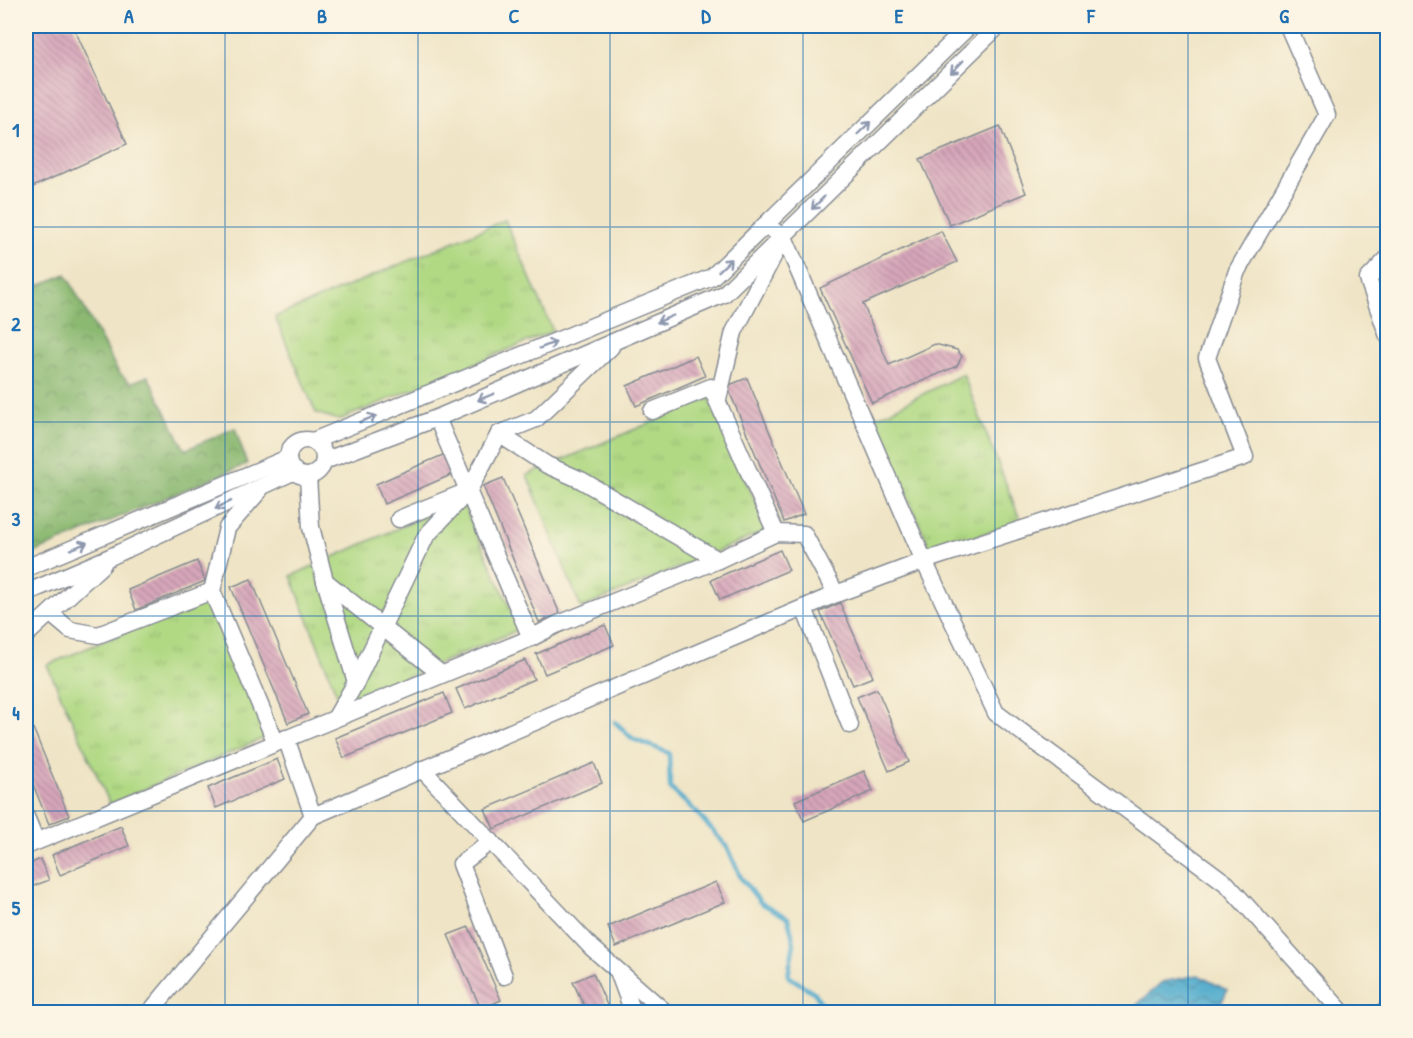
<svg xmlns="http://www.w3.org/2000/svg" width="1413" height="1038" viewBox="0 0 1413 1038" font-family="'Patrick Hand',sans-serif">
<defs>
<pattern id="grass-tufts" width="24" height="20" patternUnits="userSpaceOnUse" patternTransform="scale(1.5)"><rect width="24" height="20" fill="#b1d984"/><path d="M3 7l-1-3M5 7V3M7 7l1-3M15 17l-1-3M17 17v-4M19 17l1-3" fill="none" stroke="#98bb74"/></pattern>
<pattern id="forest-crowns" width="20" height="18" patternUnits="userSpaceOnUse" patternTransform="scale(1.5)"><rect width="20" height="18" fill="#8cb972"/><path d="M2 6a3 3 0 1 1 6 0M12 15a3 3 0 1 1 6 0" fill="none" stroke="#729761"/></pattern>
<pattern id="water-waves" width="16" height="10" patternUnits="userSpaceOnUse" patternTransform="scale(1.5)"><rect width="16" height="10" fill="#4eaacc"/><path d="M0 5q4-4 8 0t8 0" fill="none" stroke="#408ba9"/></pattern>
<pattern id="building-back-hatch" width="6" height="6" patternUnits="userSpaceOnUse" patternTransform="scale(1.5)"><rect width="6" height="6" fill="#d7a6ba"/><path d="M-1 5l2 2M0 0l6 6M5-1l2 2" fill="none" stroke="#ae889a"/></pattern>
</defs>
<rect width="100%" height="100%" fill="#fcf5e5"/>
<filter id="ink" filterUnits="userSpaceOnUse"><feTurbulence type="fractalNoise" baseFrequency=".0167" numOctaves="2"/><feDisplacementMap in="SourceGraphic" scale="12" xChannelSelector="R" yChannelSelector="G"/><feConvolveMatrix kernelMatrix="1 2 1 2 8 2 1 2 1" color-interpolation-filters="sRGB"/></filter>
<filter id="wash" filterUnits="userSpaceOnUse"><feTurbulence type="fractalNoise" baseFrequency=".008" numOctaves="4" result="noise"/><feDisplacementMap in="SourceGraphic" scale="24" xChannelSelector="R" yChannelSelector="G"/><feGaussianBlur stdDeviation="1.35" result="paint"/><feColorMatrix in="noise" values="0 0 0 0 0 0 0 0 0 0 0 0 0 0 0 0 0 1.4 0 .05"/><feComposite in="paint" operator="in"/></filter>
<g filter="url(#wash)">
<rect width="100%" height="100%" fill="#efe4c5"/>
<g fill="url(#grass-tufts)" stroke="#668471" stroke-width="1.5">
<polygon points="505,220 553,331 339,420 316,413 275,317"/>
<polygon points="963,374 1021,522 931,551 875,418"/>
<polygon points="709,398 768,530 581,608 527,475"/>
<polygon points="461,500 520,629 341,705 291,576"/>
<polygon points="207,598 269,736 110,804 47,665"/>
</g>
<polygon fill="url(#forest-crowns)" stroke="#547468" stroke-width="1.5" points="66,274 119,373 131,383 148,376 185,450 235,428 247,464 26,556 26,291"/>
<polygon fill="url(#water-waves)" stroke="#346c95" stroke-width="1.5" points="1198,975 1227,990 1218,1012 1129,1012 1162,982"/>
<g fill="none" stroke-linecap="round" stroke-linejoin="round">
<polyline stroke="#4eaacc" stroke-width="4.5" points="615,722 633,739 669,753 670,788 696,812 728,848 741,878 761,903 788,918 794,943 788,976 815,993 826,1012"/>
</g>
<g id="blocks">
<g fill="url(#building-back-hatch)">
<polygon points="26,26 73,26 127,144 26,190"/>
<polygon points="1000,126 1026,193 950,225 920,159"/>
<polygon points="941,231 957,262 863,304 889,365 935,344 957,350 962,356 957,366 872,403 820,288"/>
<polygon points="696,356 705,376 636,406 627,386"/>
<polygon points="747,378 804,514 784,522 727,386"/>
<polygon points="445,454 453,474 384,504 376,484"/>
<polygon points="503,478 560,614 539,622 483,486"/>
<polygon points="780,550 789,570 720,600 711,580"/>
<polygon points="197,561 205,581 136,610 128,590"/>
<polygon points="251,579 308,714 288,723 231,587"/>
<polygon points="840,603 873,677 853,685 820,612"/>
<polygon points="605,625 614,645 545,674 536,654"/>
<polygon points="525,660 534,679 465,709 456,689"/>
<polygon points="877,689 909,762 889,771 857,697"/>
<polygon points="444,693 452,713 344,758 335,738"/>
<polygon points="26,711 69,816 49,824 26,767"/>
<polygon points="277,759 285,779 216,808 208,788"/>
<polygon points="594,763 602,783 494,829 485,809"/>
<polygon points="864,771 873,791 804,821 795,801"/>
<polygon points="121,826 129,846 60,875 52,855"/>
<polygon points="40,859 49,880 26,889 26,866"/>
<polygon points="716,882 725,902 616,947 608,927"/>
<polygon points="469,927 501,1000 481,1009 448,935"/>
<polygon points="593,973 610,1012 587,1012 573,982"/>
</g>
</g>
</g>
<g filter="url(#ink)">
<use href="#blocks" fill-opacity="0" stroke="#858a92" stroke-width="1.5"/>
<g fill="none" stroke-linecap="round" stroke-linejoin="round">
<g stroke="#858a92" stroke-width="19">
<g id="minor">
<polyline points="765,225 784,237 924,561 996,713 1227,884 1342,1012"/>
<polyline points="1388,258 1368,279 1388,336"/>
<polyline points="718,399 734,332 776,251"/>
<polyline points="652,411 711,387 776,533"/>
<polyline points="437,418 531,638"/>
<polyline points="499,434 547,465 581,480 718,560"/>
<circle cx="306" cy="458" r="18"/>
<polyline points="313,441 712,277 969,26"/>
<polyline points="324,461 437,418 724,294 998,26"/>
<polyline points="308,476 311,527 325,581 356,682"/>
<polyline points="399,519 463,493"/>
<polyline points="26,568 288,458"/>
<polyline points="325,581 441,674"/>
<polyline points="212,591 227,528 259,491"/>
<polyline points="26,593 110,557 295,471"/>
<polyline points="804,608 850,725"/>
<polyline points="51,614 70,630 98,635 212,591 276,743"/>
<polyline points="26,635 103,564"/>
<polyline points="336,717 356,682 426,536 469,490 499,434 536,419 611,347"/>
<polyline points="286,738 313,816"/>
<polyline points="422,769 591,947 665,1012"/>
<polyline points="26,817 36,841"/>
<polyline points="491,841 461,864 504,976"/>
<polyline points="26,846 531,638 556,625 718,560 776,533 804,534 836,594"/>
<polyline points="619,974 633,1012"/>
<polyline points="150,1012 313,816 836,594 924,561 1245,457 1207,358 1237,271 1327,115 1288,26"/>
<polyline points="1383,1012 1388,1008"/>
</g>
</g>
<use href="#minor" stroke="#fff" stroke-width="16"/>
</g>
<defs><path id="oneway-shaft" d="M-6 0H5M1.5-3L5.5 0L1.5 3" fill="none" stroke-width="1.6" stroke-linecap="round" stroke-linejoin="round" transform="scale(1.5)"/></defs>
<g stroke="#8d97ae">
<use href="#oneway-shaft" transform="translate(957 67) rotate(135)"/>
<use href="#oneway-shaft" transform="translate(864 128) rotate(-44)"/>
<use href="#oneway-shaft" transform="translate(818 203) rotate(135)"/>
<use href="#oneway-shaft" transform="translate(725 265) rotate(-44)"/>
<use href="#oneway-shaft" transform="translate(665 319) rotate(157)"/>
<use href="#oneway-shaft" transform="translate(548 345) rotate(-22)"/>
<use href="#oneway-shaft" transform="translate(486 397) rotate(157)"/>
<use href="#oneway-shaft" transform="translate(368 419) rotate(-22)"/>
<use href="#oneway-shaft" transform="translate(223 505) rotate(155)"/>
<use href="#oneway-shaft" transform="translate(79 546) rotate(-23)"/>
</g>
</g>
<path fill="none" stroke="#1f6fb2" stroke-width="1.5" stroke-opacity="0.55" d="M225 26V1012M418 26V1012M610 26V1012M803 26V1012M995 26V1012M1188 26V1012M26 227H1388M26 422H1388M26 616H1388M26 811H1388"/>
<rect width="1413" height="1038" fill="none" stroke="#fcf5e5" stroke-width="66"/>
<rect x="33" y="33" width="1347" height="972" fill="none" stroke="#1f6fb2" stroke-width="2"/>
<g font-size="20" text-anchor="middle" font-weight="bold" fill="#1f6fb2">
<text x="129" y="23">A</text>
<text x="322" y="23">B</text>
<text x="514" y="23">C</text>
<text x="706" y="23">D</text>
<text x="899" y="23">E</text>
<text x="1091" y="23">F</text>
<text x="1284" y="23">G</text>
<text x="16" y="137">1</text>
<text x="16" y="331">2</text>
<text x="16" y="526">3</text>
<text x="16" y="720">4</text>
<text x="16" y="915">5</text>
</g>
</svg>
